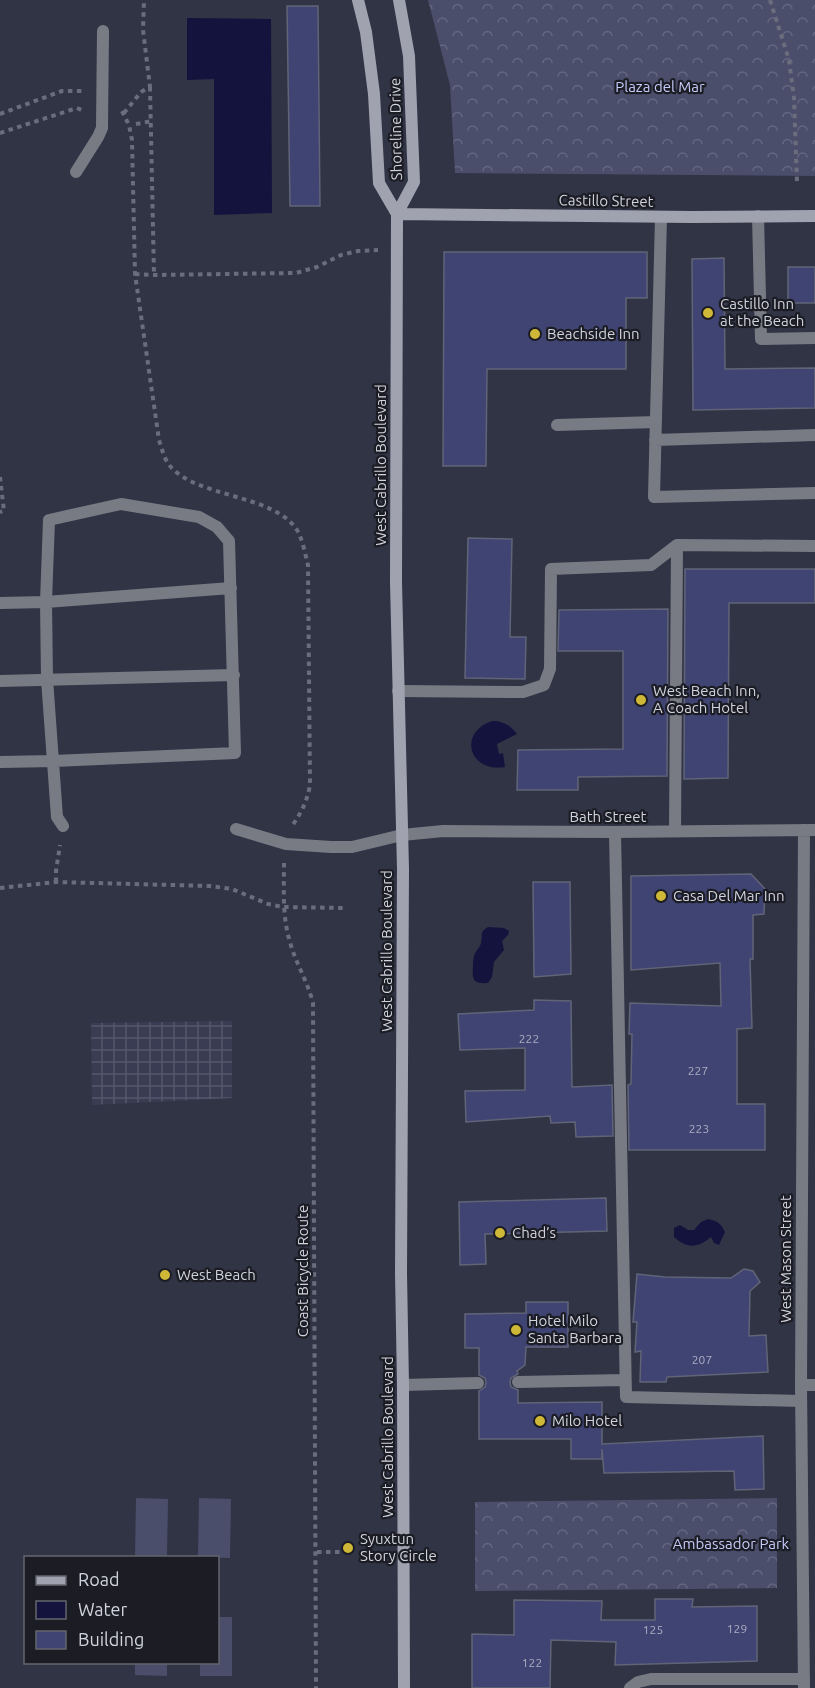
<svg xmlns="http://www.w3.org/2000/svg" width="815" height="1688" font-family="Ubuntu,sans-serif">
  <defs>
    <pattern id="industrial-grid" width="8" height="8" patternUnits="userSpaceOnUse" patternTransform="scale(1.5)"><rect width="8" height="8" fill="#393c53"/><path d="M0 4h8M4 0v8" fill="none" stroke="#55576b"/></pattern>
    <pattern id="forest-crowns" width="20" height="18" patternUnits="userSpaceOnUse" patternTransform="scale(1.5)"><rect width="20" height="18" fill="#4a4e6b"/><path d="M2 6a3 3 0 1 1 6 0M12 15a3 3 0 1 1 6 0" fill="none" stroke="#636780"/></pattern>
  </defs>
  <rect width="100%" height="100%" fill="#313445"/>
  <path fill="url(#industrial-grid)" d="M232 1021V1098L92 1105 91 1023Z"/>
  <path fill="#4a4e6b" d="M136 1498 168 1499 167 1557H135Z
    M199 1498 231 1499 230 1558 198 1557Z
    M218 1617H232V1676H200V1663L218 1662Z
    M135 1663H167V1676L135 1675Z"/>
  <path fill="url(#forest-crowns)" d="M428 0H815V176L455 173 450 85Z
    M777 1498V1588L475 1591V1502Z"/>
  <path fill="#14133d" d="M187 18 271 19 272 213 214 215V79L187 80Z
    M492 721C503 721 510 725 517 734L497 744 499 754 503 753 505 767C468 773 458 732 492 721Z
    M488 927 504 928 509 931 508 935 502 941 504 950 494 962 492 977 488 983C473 984 472 980 473 966 473 963 473 959 474 956 475 951 480 948 481 943 483 935 479 932 488 927Z
    M708 1219C717 1221 721 1223 725 1232L719 1245 714 1243 711 1237C698 1248 687 1249 674 1237V1228L680 1225 688 1230H694L701 1222Z"/>
  <path fill="#404473" stroke="#616477" stroke-width="1.5" d="M287 6H318L320 206H290Z
    M444 252H647V298H626V369H487L486 466H443Z
    M724 258 725 369 815 368V408L693 410 692 259Z
    M788 267H815V303H788Z
    M468 538 512 539 510 637H526L525 679 465 678Z
    M685 569H815V603H729L728 778 684 779Z
    M668 609 667 776 578 777V790H517L518 750 623 749V651H558L559 610Z
    M751 874 765 889 764 914 753 915V959H750L752 1028 737 1029V1104H765V1150H629L628 1085 631 1084 632 1034H629L630 1003 721 1006 720 963 631 970V876Z
    M533 882H570L571 974 534 977Z
    M534 1000 571 1001 572 1087 612 1085 613 1136 576 1137 575 1122 551 1123 550 1116 466 1122 465 1091 525 1090V1048L460 1050 458 1014 534 1010Z
    M606 1198 607 1231 485 1234 486 1264 460 1265 459 1202Z
    M744 1269 753 1271 760 1282 750 1291 749 1336 766 1335 768 1372 667 1377 666 1382H640L641 1351 635 1352 637 1322H633L637 1274 665 1277 731 1278Z
    M526 1302H568V1347H526L525 1365 517 1371 518 1374 511 1378 510 1382 511 1387 518 1390V1403L602 1402V1444L763 1436 764 1489 735 1490 734 1471 604 1473 602 1449V1459H571V1439H479V1391L485 1387 486 1382 485 1378 479 1375V1348H465V1314L526 1313Z
    M655 1599H693L692 1607 757 1606V1661L615 1665 616 1642 551 1640 550 1688H472V1634L514 1635V1600L602 1601 601 1620H655Z"/>
  <g fill="none" stroke-linecap="round" stroke-linejoin="round">
    <path stroke="#6b6d7c" stroke-width="4" stroke-dasharray="4.5 4.5" stroke-linecap="butt" d="M770 0 789 60 794 98 797 183
      M150 87 154 275
      M122 111 129 125 132 140 135 274 159 440C162 449 164 459 170 466 197 498 274 494 297 530 303 540 305 554 308 565L310 785C307 802 301 813 292 826
      M124 113 141 92 150 87 143 30 144 0
      M0 114 62 91H85
      M136 124 152 121
      M0 133 77 108 84 111
      M135 274 154 275 296 273 317 267 341 255 358 251 378 250
      M0 477 4 511 0 512
      M284 863C284 890 282 916 290 942 296 964 307 980 313 1003L316 1688
      M56 882V871L60 845
      M0 888 56 882 210 886 232 889 268 904 283 907 345 908
      M317 1552H350"/>
    <path stroke="#797b84" stroke-width="12" d="M76 172 98 137 102 128 103 31
      M758 216 761 339 815 338
      M661 217 654 497 815 493
      M557 425 656 422
      M655 440 815 435
      M0 603 46 602 231 588
      M0 681 234 675
      M398 691 523 692 544 685 550 669 551 569 651 565 677 545 815 546
      M0 762 54 761 235 753 229 541 217 527 199 517 121 504 49 520 46 602 47 679 57 817 63 826
      M236 829 286 844 331 847H352L402 835
      M675 831 677 545
      M615 832 626 1397 801 1401
      M518 1382 625 1380
      M403 1385 478 1383
      M630 1688 638 1682 651 1679H804"/>
    <path stroke="#797b84" stroke-width="12" d="M402 835 443 831 615 832 815 830
      M801 1385H815
      M804 1688 801 1385 804 830"/>
    <path stroke="#a0a2b0" stroke-width="12" d="M358 0 366 32 374 94 379 183 397 214
      M399 0 409 56 414 182 397 214 396 582 403 869 401 1273 403 1385 404 1688
      M397 214 693 217 815 216"/>
  </g>
  <g fill="#cfb837" stroke="#1b1c24" stroke-width="2">
    <circle cx="708" cy="313" r="6"/>
    <circle cx="535" cy="334" r="6"/>
    <circle cx="641" cy="700" r="6"/>
    <circle cx="661" cy="896" r="6"/>
    <circle cx="500" cy="1233" r="6"/>
    <circle cx="165" cy="1275" r="6"/>
    <circle cx="516" cy="1330" r="6"/>
    <circle cx="540" cy="1421" r="6"/>
    <circle cx="348" cy="1548" r="6"/>
  </g>
  <g text-anchor="middle" stroke-width="4.5" stroke-linejoin="round" paint-order="stroke">
    <g font-size="12" fill="#adafc3">
      <text x="529" y="1043">222</text>
      <text x="698" y="1075">227</text>
      <text x="699" y="1133">223</text>
      <text x="702" y="1364">207</text>
      <text x="737" y="1633">129</text>
      <text x="653" y="1634">125</text>
      <text x="532" y="1667">122</text>
    </g>
    <g font-size="15" fill="#c5cbfa" stroke="#1b1c24">
      <text x="660" y="92">Plaza del Mar</text>
      <text x="731" y="1549">Ambassador Park</text>
    </g>
    <g font-size="15" fill="#d1d3de" stroke="#1b1c24">
      <text transform="translate(396 129) rotate(-91)" y="5">Shoreline Drive</text>
      <text transform="translate(606 201) rotate(1)" y="5">Castillo Street</text>
      <text transform="translate(381 465) rotate(-90)" y="5">West Cabrillo Boulevard</text>
      <text x="608" y="822">Bath Street</text>
      <text transform="translate(387 951) rotate(-90)" y="5">West Cabrillo Boulevard</text>
      <text transform="translate(786 1259) rotate(-90)" y="5">West Mason Street</text>
      <text transform="translate(303 1271) rotate(-90)" y="5">Coast Bicycle Route</text>
      <text transform="translate(388 1437) rotate(-90)" y="5">West Cabrillo Boulevard</text>
    </g>
    <g font-size="15" fill="#d1d3de" stroke="#1b1c24" text-anchor="start">
      <text x="720" y="309">Castillo Inn<tspan x="720" dy="17">at the Beach</tspan></text>
      <text x="547" y="339">Beachside Inn</text>
      <text x="653" y="696">West Beach Inn,<tspan x="653" dy="17">A Coach Hotel</tspan></text>
      <text x="673" y="901">Casa Del Mar Inn</text>
      <text x="512" y="1238">Chad’s</text>
      <text x="177" y="1280">West Beach</text>
      <text x="528" y="1326">Hotel Milo<tspan x="528" dy="17">Santa Barbara</tspan></text>
      <text x="552" y="1426">Milo Hotel</text>
      <text x="360" y="1544">Syuxtun<tspan x="360" dy="17">Story Circle</tspan></text>
    </g>
  </g>
  <rect x="24" y="1556" width="195" height="108" fill="#1b1c24" stroke="#64656e" stroke-width="1.5"/>
  <rect x="36" y="1576" width="30" height="9" fill="#a0a2b0" stroke="#64656e" stroke-width="1.5"/>
  <text x="78" y="1586" font-size="18" fill="#d1d3de">Road</text>
  <rect x="36" y="1601" width="30" height="18" fill="#14133d" stroke="#64656e" stroke-width="1.5"/>
  <text x="78" y="1616" font-size="18" fill="#d1d3de">Water</text>
  <rect x="36" y="1631" width="30" height="18" fill="#404473" stroke="#64656e" stroke-width="1.5"/>
  <text x="78" y="1646" font-size="18" fill="#d1d3de">Building</text>
</svg>
